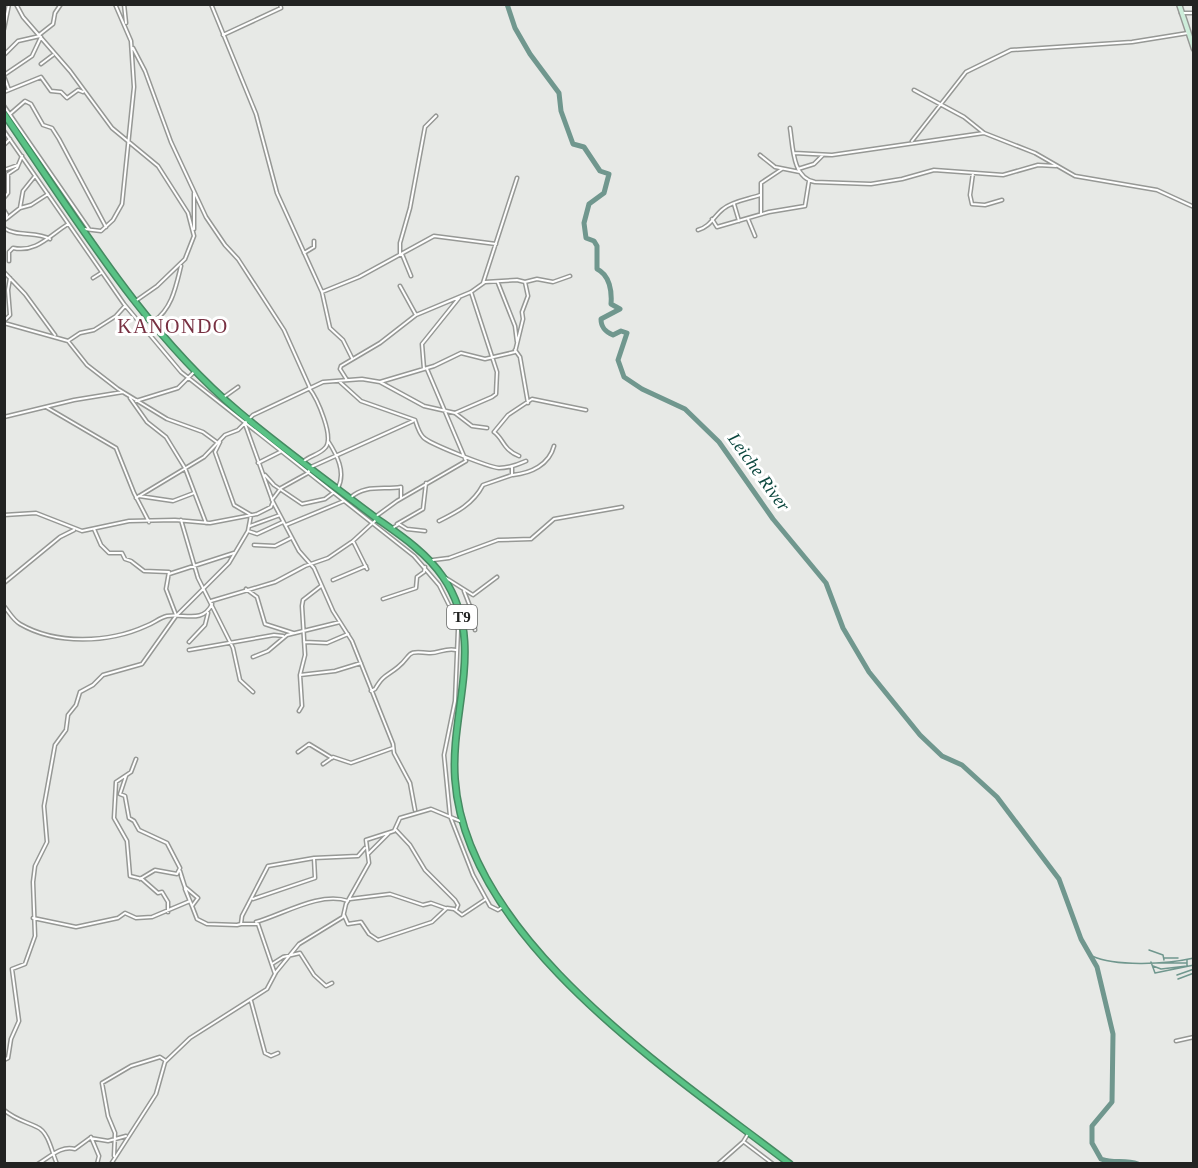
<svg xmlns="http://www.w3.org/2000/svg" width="1198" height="1168" font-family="'Times New Roman',serif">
  <rect width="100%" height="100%" fill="#e7e9e6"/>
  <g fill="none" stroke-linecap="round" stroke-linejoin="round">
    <path stroke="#70978e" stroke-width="1.5" d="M1149 950 1163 955 1164 960
      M1092 956C1116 967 1167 964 1194 958
      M1164 958H1178
      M1151 962 1155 973 1194 965
      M1157 963H1186
      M1153 966 1161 969 1187 966V960
      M1177 975 1194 969
      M1178 979 1194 973"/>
    <path stroke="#70978e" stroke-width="5" d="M507 4 515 28 530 54 559 93 561 111 573 144 584 147 600 171 609 174 604 193 589 204 584 223 586 238 594 241 597 246V269C610 275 612 292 611 304L620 309 601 319C601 328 606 332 613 335L621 331 627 333 618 360 624 377 642 389 685 409 719 442 773 519 826 583 843 628 869 672 920 735 942 756 962 765 997 797 1059 879 1081 939 1097 967 1113 1034 1112 1102 1092 1126V1143L1101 1159C1114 1164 1125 1159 1138 1164"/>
    <g stroke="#969895" stroke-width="5">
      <path id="street" d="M16 4 23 17 70 71 112 128 158 166 188 213 194 236 185 259 157 286 137 300
        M124 4 126 23
        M211 4 256 114 277 193 322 292 330 328 343 340 352 358
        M1181 13H1194
        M4 29 9 4
        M39 35 53 24 55 13 61 4
        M223 35 281 8 280 4
        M133 48 145 71 171 142 206 217 225 245 238 259 284 330 310 388
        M4 55 18 41 40 36
        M41 64 53 55
        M4 75 32 56 41 37
        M4 76 9 90
        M914 90 964 117 984 133 1035 153 1075 176 1157 190 1194 207
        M4 92 41 77 51 91 61 92 67 98 78 90 83 92
        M4 106 89 229
        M10 114 25 101 31 104 43 125 52 128 59 139 106 227
        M790 128C793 146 792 178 815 182L871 184 902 179 934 170 1003 175 1038 165 1056 166
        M4 131 124 304 181 372 414 556 439 585 455 617 458 630 455 701 444 755 450 816 473 875 490 906 498 910 504 906
        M912 141 966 72 1011 50 1132 42 1188 33
        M4 145 10 139
        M794 153 832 155 984 133
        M760 155 775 167 800 172
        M798 169 814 164 823 155
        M4 170 18 165
        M973 173 970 195 972 204 985 205 1002 200
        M194 193V229
        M4 198 8 193V174L17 168 22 156
        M734 204 739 221
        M20 208 23 191 35 176
        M4 210 7 215 4 221
        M761 214V183L782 169
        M6 219 20 208 31 205 48 194
        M712 219 717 227 769 212 805 206 809 181
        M748 219 755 236
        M4 228C16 237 37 231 50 239
        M84 229 101 231 113 220 122 204 134 87 131 41 115 4
        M698 230C710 227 714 216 723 209 732 201 749 199 760 195
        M304 253 314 247V241
        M400 254V243L410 208 425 127 436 116
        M402 254 411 276
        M9 261V252L13 248C36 253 49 236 68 224
        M4 272 25 294 55 335
        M93 278 101 273
        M483 283 517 178
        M498 283 515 326 517 342
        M400 286 416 315
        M322 292 359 277 434 236 496 244
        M4 321 10 315 8 290 10 278
        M154 321C172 309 176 286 181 266
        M4 323 68 341 87 365 118 389 167 419 203 432 218 443
        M68 341 80 333 94 330 116 316 125 306
        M515 350 520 357 528 403
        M424 369 422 344 459 298
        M347 380 340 369 341 366 380 343 416 315 471 292 485 282 517 280 525 282 537 279 553 282 570 276
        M340 382 361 401 415 420C417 426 419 433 423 437 429 444 489 467 499 468 509 468 517 465 526 461
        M380 382 434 366 461 353 485 359 515 352 523 319 522 312 528 296 525 282
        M224 397 238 387
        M130 398 147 422 166 437 185 468
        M136 401 178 388 195 371
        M46 407 116 448 134 493 149 522
        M455 413 472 426 487 428
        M4 417 74 400 123 392
        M245 424 273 502 299 551 314 568 333 611 352 641 393 744 394 753 410 783 415 810
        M328 441C337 455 346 472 338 488
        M519 456C502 449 504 439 494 432L508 415 532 399 586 410
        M304 461C310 456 320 454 325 448 335 438 317 398 309 388
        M258 463 280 452
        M185 468 206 523
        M265 475 274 485 302 504 325 499 333 493
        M513 475C531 473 549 465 554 446
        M139 496 173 501 194 493
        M136 498 204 457 225 435 238 430 253 415 323 382 362 379 380 382 424 406 455 413 492 397 496 394 497 372 471 292
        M350 498C365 484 383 490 401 487V498
        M272 500 281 488 308 473 311 467 413 421
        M4 515 36 513 82 531 129 521 175 520 210 523 257 514 271 507 273 502
        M375 517 397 501 466 461 427 369
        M181 520 198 578 233 648 240 680 253 692
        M439 521C457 512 473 504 483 485L512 475V467
        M397 524 423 509 426 483
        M286 525 344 501
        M250 526 280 515
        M94 529 101 545 109 553H122L125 559 131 561 144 571 169 572 166 589 176 615
        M391 529 399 524 407 529 425 531
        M248 531 257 534 283 522
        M353 541 367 569
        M254 545 275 546 291 538
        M433 560 449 558 498 540 531 539 554 519 622 507
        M169 574 234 553
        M446 578 473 595 497 577
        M333 580 366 566
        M4 583 60 537 74 530
        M246 589 257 597 265 624 293 633
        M464 591 473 614 475 630
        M383 599 416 588 417 577 424 572 425 567
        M211 601 275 582 305 566 328 558 353 541 377 519
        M4 606C9 612 13 620 20 624 56 645 109 643 146 626 154 623 159 618 167 616 183 613 203 624 212 604
        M189 642 205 625 208 613
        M304 642 327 643 348 634
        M189 650 274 635 283 636
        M253 657 268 651 287 635 340 622
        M300 675 335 671 361 663
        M371 691 375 689C384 674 386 677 398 667 413 655 404 650 429 653 438 654 446 647 456 650
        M299 711 302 706 300 675 305 655 302 606 303 600 321 586
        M298 752 309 744 332 758
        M136 759 131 772 116 782 114 818 127 841 130 876 142 879 158 893 162 892 168 902V912
        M323 764 333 757 351 763 393 748
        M126 776 120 794 125 796 129 818 134 821 139 830 167 843 180 868 177 874 155 870 140 879
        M395 829 410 845 425 870 455 900 458 905 456 910
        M368 854 389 833
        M180 871 185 887 198 898 192 906 197 919 207 924 237 925 241 924 242 916 268 866 314 858
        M181 876 188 896
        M185 889 192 906
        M253 899 315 878 314 858 358 856 365 848
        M350 899 390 894 423 905 431 903 445 908
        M344 915 348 924 361 922 369 934 378 940 432 922 447 908 454 909 462 915 486 899
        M33 918 76 927 118 918 125 913 136 918 152 917 190 901
        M256 922C282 915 320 891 348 901
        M241 924H258L275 974
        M272 964 283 957 300 953 314 975 326 986 332 983
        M251 1001 265 1053 271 1056 278 1053
        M1176 1041 1194 1037
        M4 1060 8 1058 11 1039 19 1021 12 969 25 964 35 936 33 882 35 866 47 842 44 806 55 745 66 730 68 715 76 705 80 692 93 685 103 675 142 664 176 616 229 563 248 531 251 515 234 505 215 452 220 442
        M4 1110C16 1120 25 1121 37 1127 49 1132 52 1153 57 1164
        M91 1137 99 1156 97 1164
        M744 1142 773 1164
        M114 1156 115 1133 108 1116 102 1083 131 1066 160 1057 166 1061
        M38 1164C50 1157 61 1145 75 1149L90 1138 108 1141 126 1136
        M111 1164 156 1094 165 1062 190 1038 267 989 276 972 299 944 343 917 346 904 369 863 366 840 394 831 400 818 431 809 460 821
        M718 1164 743 1142 748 1134"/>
    </g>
    <g stroke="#969895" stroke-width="7">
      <path id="secondary" d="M1179 4 1194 49"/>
    </g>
    <g stroke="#468a62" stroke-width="8">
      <path id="highway" d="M4 114C76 218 142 330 239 412 283 449 330 483 376 518 400 535 426 552 443 577 487 641 450 709 455 779 466 940 672 1073 790 1164"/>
    </g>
    <use href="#street" stroke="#fff" stroke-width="2"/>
    <use href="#secondary" stroke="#cdedda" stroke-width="4"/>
    <use href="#highway" stroke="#59c285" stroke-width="5"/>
  </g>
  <g text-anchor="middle" stroke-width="6" stroke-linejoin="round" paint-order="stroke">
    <rect fill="#fff" stroke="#646564" stroke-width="1.5" x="447" y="605" width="30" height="24" rx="4.5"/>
    <g font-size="15" font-weight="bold" fill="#222322">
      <text x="462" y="622">T9</text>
    </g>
    <g font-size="18" font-style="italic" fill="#0b473e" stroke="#fff">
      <text transform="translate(759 472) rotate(54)" y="6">Leiche River</text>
    </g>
    <g font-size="20" letter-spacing="1.5" fill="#783142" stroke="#fff">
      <text x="173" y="333">KANONDO</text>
    </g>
  </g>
  <rect width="1198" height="1168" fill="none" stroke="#222322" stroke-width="12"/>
</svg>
